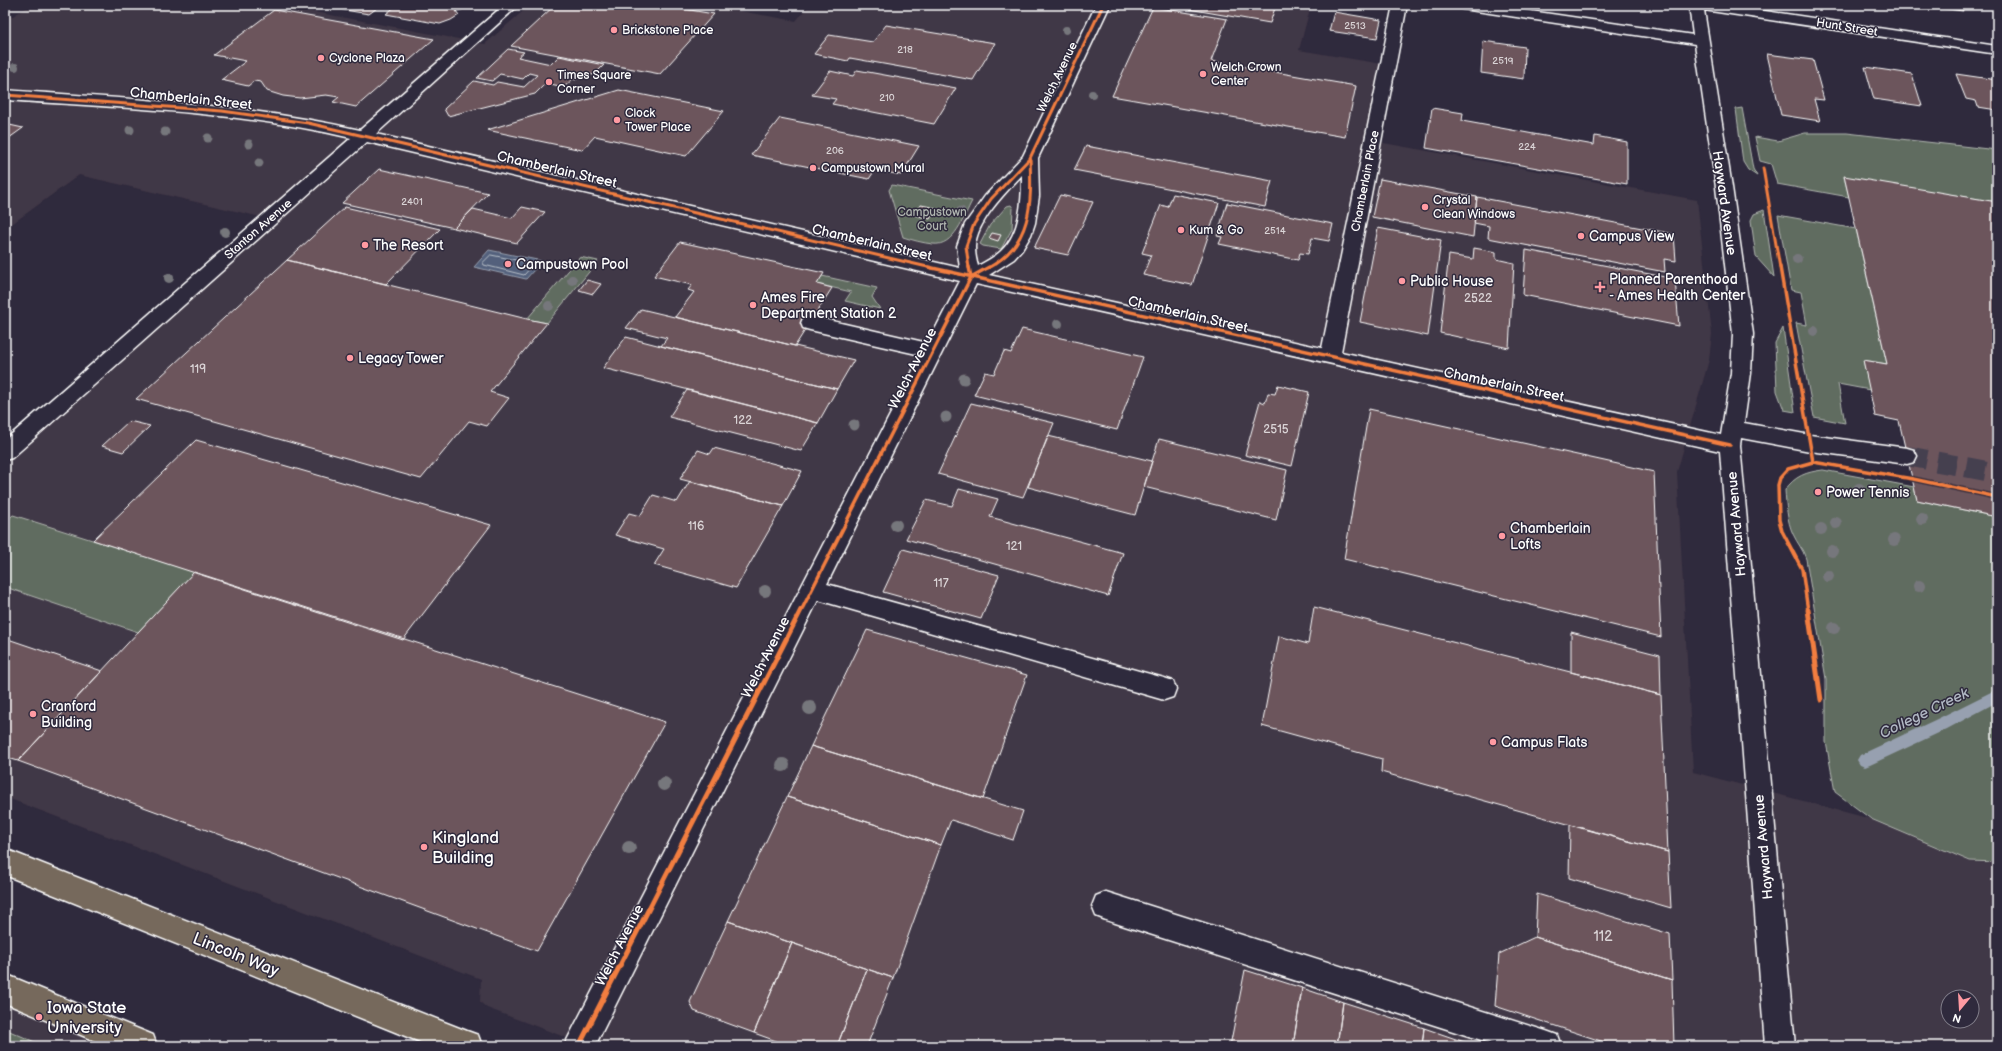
<svg xmlns="http://www.w3.org/2000/svg" width="2002" height="1051" font-family="'Balsamiq Sans',sans-serif">
  <rect width="100%" height="100%" fill="#2f2a3d"/>
  <filter id="ink" filterUnits="userSpaceOnUse"><feTurbulence type="fractalNoise" baseFrequency=".025" numOctaves="2"/><feDisplacementMap in="SourceGraphic" scale="8" xChannelSelector="R" yChannelSelector="G"/><feConvolveMatrix kernelMatrix="1 2 1 2 8 2 1 2 1" color-interpolation-filters="sRGB"/></filter>
  <g filter="url(#ink)">
    <path fill="#413746" fill-rule="evenodd" d="M31 5H277L485 44 530 5H707L796 21 809 5H1311L1299 50 1382 64 1367 140 1697 200 1712 334 1709 360 1677 472 1693 772 1871 819 1970 861 1997 862V1046H589L487 1008 480 1002 481 979 5 797V440L261 217 79 175 5 229V19H8ZM1948 997H1972V1021H1948Z
      M5 988 142 1046H5Z"/>
    <path fill="#616c60" stroke="#b0b6b0" d="M1742 108 1753 169 1757 176 1748 170 1743 162 1736 109Z
      M1805 133H1847L1997 150V202L1844 177 1849 197 1777 184 1771 164 1760 161 1755 137 1778 141Z
      M892 185 972 201C964 216 954 247 933 244 923 243 912 240 903 237L889 190Z
      M1011 205 1013 208 1012 229 1001 249 983 246 980 244 990 225 1007 206Z
      M1764 210 1774 277 1756 257 1751 220 1754 214Z
      M1778 215 1856 229 1887 364 1863 360 1870 390 1838 384 1845 423 1814 417 1796 323 1807 325 1801 292 1791 290Z
      M580 257 598 261 547 323 527 319Z
      M822 276 877 288 872 297 880 309 845 301 851 292 817 284Z
      M1783 328 1795 412 1784 410 1777 391 1775 343Z
      M1823 470 1914 487 1917 500 1997 517V862L1970 861 1871 819 1835 792 1826 742V679L1806 559C1803 549 1797 543 1793 534 1787 521 1786 504 1785 490 1795 476 1806 472 1823 470Z
      M13 515 194 572 138 632 5 587V522Z
      M5 1029 44 1046H6Z"/>
    <path fill="#52617b" stroke="#97a0b0" d="M489 250 542 261 526 279 474 267Z"/>
    <g fill="none" stroke-linecap="round" stroke-linejoin="round">
      <path stroke="#bac0ca" stroke-width="1" d="M491 255 531 263 532 266 524 275 484 265 483 263Z"/>
      <path fill="#97a0b0" fill-rule="evenodd" d="M1997 689V702L1947 729 1870 765 1865 767 1860 765 1857 760 1860 755 1937 719Z"/>
    </g>
    <path fill="#6c555c" stroke="#fff" d="M335 5H381L369 14 332 8Z
      M397 5H470L465 9 456 11 459 15 451 20 440 24 386 14Z
      M555 5H660L714 14 660 74 511 46Z
      M1165 5H1276L1270 23Z
      M1918 5H1961L1963 11Z
      M1153 7 1227 19 1211 61 1356 86 1345 137 1112 96Z
      M274 10 434 39 356 107 333 102 339 97 326 95 300 98 283 96 267 91 261 82 254 81 248 86 221 80 246 61 214 55Z
      M1334 12 1381 20 1377 38 1329 31Z
      M886 25 995 43 973 80 850 58 848 61 814 54 829 35 873 42Z
      M1483 41 1525 47 1524 79 1481 73Z
      M508 49 524 52 518 57 551 64 559 56 604 65 594 75 583 73 576 80 573 79 564 87 546 83 535 94 448 116 444 109 474 81 493 85 497 82 524 87 537 75 529 73 523 79 500 74 492 81 477 78Z
      M1767 54 1813 60 1824 100 1814 99 1820 121 1781 115Z
      M1865 67 1912 74 1922 106 1874 99Z
      M857 70 956 88 934 124 832 104 836 99 812 95 830 71 853 76Z
      M1956 74 1997 80V110L1978 107 1976 101 1966 99Z
      M619 90 724 111 686 156 595 136 582 150 487 130Z
      M1432 108 1463 113 1462 121 1594 145 1595 136 1627 142V184L1426 148Z
      M780 118 919 146 901 175 875 170 869 179 751 155Z
      M5 124 23 128 5 141Z
      M1086 146 1272 181 1265 207 1074 170Z
      M379 169 488 193 454 228 342 203Z
      M1844 176 1997 202V517L1917 500 1899 421 1875 416 1863 360 1887 364Z
      M1380 179 1477 197 1473 237 1372 217Z
      M1173 194 1219 203 1192 285 1143 275 1151 255 1142 253 1161 205 1168 207Z
      M1060 195 1093 202 1068 255 1034 248Z
      M1477 197 1674 234 1676 261 1664 259 1665 272 1488 238 1489 226 1474 223Z
      M1227 203 1333 224 1329 241 1312 238 1308 254 1300 253 1298 260 1219 244 1222 237 1217 236Z
      M921 205 936 208 930 219 915 215Z
      M345 207 440 229 386 284 287 260Z
      M522 207 545 212 517 243 454 228 473 209 512 218Z
      M1378 228 1441 240 1428 336 1360 322Z
      M992 233 1001 235 998 241 989 238Z
      M680 242 824 273 817 284 832 288 795 346 675 317 694 292 688 290 692 285 654 276Z
      M1474 248 1496 252V259L1514 263 1509 348 1440 333 1449 255 1473 259Z
      M1526 250 1675 279 1679 326 1523 295Z
      M287 260 527 319 547 323 490 392 509 398 487 426 469 421 421 479 136 399Z
      M587 280 601 284 593 294 579 290Z
      M641 309 795 346 854 360 837 389 661 346 667 338 626 328Z
      M1022 329 1143 357 1117 430 974 395 985 372 994 374 1004 351 1011 353Z
      M626 337 661 346 837 389 818 423 603 368Z
      M1278 385 1309 392 1292 466 1245 455 1260 401 1265 403 1268 393 1275 394Z
      M687 390 818 423 801 451 669 417Z
      M971 403 1054 423 1023 497 938 474Z
      M1369 409 1654 472 1661 637 1344 559Z
      M129 421 150 426 123 452 102 446Z
      M1048 436 1152 461 1135 515 1028 487Z
      M1159 439 1287 470 1276 520 1144 487Z
      M196 440 491 525 403 640 93 540Z
      M714 448 802 471 783 506 680 479 698 450 710 454Z
      M690 481 783 506 736 588 654 565 664 549 615 535 629 513 640 516 653 495 677 502Z
      M959 489 998 499 990 517 1123 553 1108 596 906 539 926 500 952 506Z
      M903 549 999 575 981 619 883 592Z
      M194 572 665 722 537 951 18 761Z
      M1314 607 1661 695 1668 852 1381 772 1382 759 1262 726 1279 636 1308 644Z
      M867 630 1027 675 983 799 811 746Z
      M1571 632 1660 655 1661 695 1571 672Z
      M5 638 102 671 18 761 5 757Z
      M811 746 1023 811 1013 840 951 820 941 845 787 797Z
      M787 797 941 845 893 978 728 921Z
      M1570 825 1668 852 1671 908 1569 878Z
      M1537 894 1670 934 1672 980 1535 937Z
      M728 921 792 943 754 1033 694 1011 690 1002Z
      M1535 937 1672 980 1674 1046H1616L1495 1006 1499 954Z
      M792 943 867 969 837 1046H790L754 1033Z
      M867 969 893 978 867 1046H837Z
      M1245 970 1302 988 1293 1046H1230Z
      M1302 988 1343 1002 1337 1046H1293Z
      M1343 1002 1424 1028 1422 1046H1337Z
      M1424 1028 1476 1046H1422Z"/>
    <g fill="none" stroke-linecap="round" stroke-linejoin="round">
      <path stroke="#443f50" stroke-width="20" stroke-dasharray="20 10" stroke-linecap="butt" d="M1907 456 1997 473"/>
      <g stroke="#fff" stroke-width="3">
        <path id="minor" d="M504 5H519L376 134 960 268 957 246 965 224 985 196 1023 156 1096 5H1110L1038 158 1039 196 1035 223 1031 235 1022 250 1014 259 989 275 1322 348 1393 5H1407L1341 352 1721 435 1731 373 1733 334 1716 187 1695 44 1463 9 1458 8 1456 5H1491L1693 35 1689 5H1726L1997 46V54L1704 10 1732 187 1753 334 1751 373 1744 423 1810 435 1907 448 1914 450 1917 456 1914 462 1907 464 1810 451 1741 438 1740 445 1795 1046H1765L1720 451 976 284 827 584 1164 678 1173 681 1176 689 1173 697 1164 700 818 600 595 1046H564L921 355 810 330 803 328 801 323 803 318 810 316 928 343 960 281 367 142 12 458 5 460V440L351 138C238 111 121 108 5 100V90C124 99 243 103 360 130ZM1022 175C1022 200 1021 233 1001 251 995 257 986 261 978 266 976 260 975 253 975 247 976 222 1006 192 1022 175Z
          M1106 892 1546 1031 1557 1035 1561 1046H1500L1106 920 1096 916 1092 906 1096 896Z"/>
      </g>
      <g stroke="#fff" stroke-width="3">
        <path id="major" d="M5 849 467 1031 478 1035 482 1046H430L5 875Z
          M5 974 153 1035 157 1046H107L5 1003Z"/>
      </g>
      <use href="#minor" fill="#2f2a3d" fill-rule="evenodd"/>
      <use href="#major" fill="#76695c" fill-rule="evenodd"/>
      <g stroke="#2f2a3d" stroke-width="5">
        <path id="cycleway-far2" d="M5 95 222 111 308 123 932 268
          M1763 168 1780 268
          M969 268 966 246 974 224 991 199 1030 158 1103 5
          M988 268C1032 244 1032 204 1030 158"/>
      </g>
      <g stroke="#2f2a3d" stroke-width="6">
        <path id="cycleway-far1" d="M928 267 1730 445
          M969 267 971 277
          M1780 267 1813 462
          M801 611 971 277 989 267
          M1808 611 1802 569 1782 531 1779 520 1778 485 1780 478 1788 469 1813 462 1913 479 1997 497"/>
      </g>
      <g stroke="#2f2a3d" stroke-width="8">
        <path id="cycleway" d="M1808 610 1821 700
          M579 1046 801 610"/>
      </g>
      <use href="#cycleway-far2" stroke="#f27e40" stroke-width="3"/>
      <use href="#cycleway-far1" stroke="#f27e40" stroke-width="3.5"/>
      <use href="#cycleway" stroke="#f27e40" stroke-width="5"/>
    </g>
    <g fill="#76777c">
      <circle cx="1066" cy="30" r="4"/>
      <circle cx="15" cy="67" r="4"/>
      <circle cx="1092" cy="94" r="4"/>
      <circle cx="130" cy="130" r="4.5"/>
      <circle cx="165" cy="132" r="4.5"/>
      <circle cx="208" cy="138" r="4.5"/>
      <circle cx="249" cy="144" r="4.5"/>
      <circle cx="259" cy="163" r="4.5"/>
      <circle cx="961" cy="211" r="4.5"/>
      <circle cx="225" cy="232" r="5"/>
      <circle cx="1797" cy="259" r="5"/>
      <circle cx="169" cy="278" r="5"/>
      <circle cx="572" cy="280" r="5"/>
      <circle cx="549" cy="306" r="5"/>
      <circle cx="1058" cy="324" r="5"/>
      <circle cx="1814" cy="331" r="5"/>
      <circle cx="964" cy="379" r="5.5"/>
      <circle cx="946" cy="417" r="5.5"/>
      <circle cx="854" cy="425" r="5.5"/>
      <circle cx="1859" cy="489" r="6"/>
      <circle cx="1922" cy="519" r="6"/>
      <circle cx="1836" cy="523" r="6"/>
      <circle cx="896" cy="525" r="6"/>
      <circle cx="1821" cy="529" r="6"/>
      <circle cx="1894" cy="540" r="6"/>
      <circle cx="1832" cy="551" r="6"/>
      <circle cx="1828" cy="576" r="6"/>
      <circle cx="1919" cy="586" r="6"/>
      <circle cx="765" cy="591" r="6"/>
      <circle cx="1834" cy="628" r="6"/>
      <circle cx="810" cy="708" r="7"/>
      <circle cx="783" cy="765" r="7"/>
      <circle cx="664" cy="784" r="7"/>
      <circle cx="629" cy="848" r="7"/>
    </g>
  </g>
  <g fill="#ff9aa2" stroke="#2f2a3d" stroke-width="1.5">
    <circle cx="614" cy="30" r="4"/>
    <circle cx="321" cy="58" r="4"/>
    <circle cx="1203" cy="74" r="4"/>
    <circle cx="549" cy="82" r="4"/>
    <circle cx="617" cy="120" r="4"/>
    <circle cx="813" cy="168" r="4"/>
    <circle cx="1425" cy="207" r="4"/>
    <circle cx="1181" cy="230" r="4"/>
    <circle cx="1581" cy="236" r="4"/>
    <circle cx="365" cy="245" r="4"/>
    <circle cx="508" cy="264" r="4"/>
    <circle cx="1402" cy="281" r="4"/>
    <path d="M1598 281h4v4h4v4h-4v4h-4v-4h-4v-4h4z"/>
    <circle cx="753" cy="305" r="4"/>
    <circle cx="350" cy="358" r="4"/>
    <circle cx="1818" cy="492" r="4"/>
    <circle cx="1502" cy="536" r="4"/>
    <circle cx="33" cy="714" r="4"/>
    <circle cx="1493" cy="742" r="4"/>
    <circle cx="424" cy="847" r="4"/>
    <circle cx="39" cy="1017" r="4"/>
  </g>
  <g text-anchor="middle" stroke-width="3" stroke-linejoin="round" paint-order="stroke">
    <g font-size="10" fill="#dad4d6">
      <text x="1355" y="29">2513</text>
      <text x="905" y="53">218</text>
      <text x="1503" y="64">2519</text>
      <text x="887" y="101">210</text>
      <text x="1527" y="150">224</text>
      <text x="835" y="154">206</text>
      <text x="412" y="205">2401</text>
      <text x="1275" y="234">2514</text>
    </g>
    <g font-size="12" fill="#fff" stroke="#2f2a3d">
      <text transform="translate(1847 27) rotate(9)" y="4">Hunt Street</text>
      <text transform="translate(1057 77) rotate(-64)" y="4">Welch Avenue</text>
      <text transform="translate(1365 181) rotate(-79)" y="4">Chamberlain Place</text>
      <text transform="translate(258 229) rotate(-41)" y="4">Stanton Avenue</text>
    </g>
    <g font-size="12" fill="#fff" stroke="#2f2a3d" text-anchor="start">
      <text x="622" y="34">Brickstone Place</text>
      <text x="329" y="62">Cyclone Plaza</text>
      <text x="1211" y="71">Welch Crown<tspan x="1211" dy="14">Center</tspan></text>
      <text x="557" y="79">Times Square<tspan x="557" dy="14">Corner</tspan></text>
      <text x="625" y="117">Clock<tspan x="625" dy="14">Tower Place</tspan></text>
      <text x="821" y="172">Campustown Mural</text>
      <text x="1433" y="204">Crystal<tspan x="1433" dy="14">Clean Windows</tspan></text>
      <text x="1189" y="234">Kum &amp; Go</text>
    </g>
    <g font-size="12" fill="#b0b6b0" stroke="#2f2a3d">
      <text x="932" y="216">Campustown<tspan x="932" dy="14">Court</tspan></text>
    </g>
    <g font-size="12" fill="#dad4d6">
      <text x="1478" y="302">2522</text>
      <text x="198" y="373">119</text>
      <text x="743" y="424">122</text>
      <text x="1276" y="433">2515</text>
      <text x="696" y="530">116</text>
      <text x="1014" y="550">121</text>
      <text x="941" y="587">117</text>
    </g>
    <g font-size="14" fill="#fff" stroke="#2f2a3d">
      <text transform="translate(191 98) rotate(6)" y="5">Chamberlain Street</text>
      <text transform="translate(557 169) rotate(13)" y="5">Chamberlain Street</text>
      <text transform="translate(1725 203) rotate(82)" y="5">Hayward Avenue</text>
      <text transform="translate(872 242) rotate(13)" y="5">Chamberlain Street</text>
      <text transform="translate(1188 314) rotate(13)" y="5">Chamberlain Street</text>
      <text transform="translate(912 368) rotate(-63)" y="5">Welch Avenue</text>
      <text transform="translate(1504 384) rotate(12)" y="5">Chamberlain Street</text>
      <text transform="translate(1736 524) rotate(-95)" y="5">Hayward Avenue</text>
      <text transform="translate(765 657) rotate(-63)" y="5">Welch Avenue</text>
      <text transform="translate(1763 847) rotate(-95)" y="5">Hayward Avenue</text>
      <text transform="translate(619 945) rotate(-63)" y="5">Welch Avenue</text>
    </g>
    <g font-size="14" fill="#fff" stroke="#2f2a3d" text-anchor="start">
      <text x="1589" y="241">Campus View</text>
      <text x="373" y="250">The Resort</text>
      <text x="516" y="269">Campustown Pool</text>
      <text x="1609" y="284">Planned Parenthood<tspan x="1609" dy="16">- Ames Health Center</tspan></text>
      <text x="1410" y="286">Public House</text>
      <text x="761" y="302">Ames Fire<tspan x="761" dy="16">Department Station 2</tspan></text>
      <text x="358" y="363">Legacy Tower</text>
      <text x="1826" y="497">Power Tennis</text>
      <text x="1510" y="533">Chamberlain<tspan x="1510" dy="16">Lofts</tspan></text>
      <text x="41" y="711">Cranford<tspan x="41" dy="16">Building</tspan></text>
      <text x="1501" y="747">Campus Flats</text>
    </g>
    <g font-size="14" fill="#dad4d6">
      <text x="1603" y="941">112</text>
    </g>
    <g font-size="15" font-style="italic" fill="#b1b8c4" stroke="#2f2a3d">
      <text transform="translate(1924 713) rotate(-26)" y="5">College Creek</text>
    </g>
    <g font-size="17" fill="#fff" stroke="#2f2a3d" text-anchor="start">
      <text x="432" y="843">Kingland<tspan x="432" dy="20">Building</tspan></text>
      <text x="47" y="1013">Iowa State<tspan x="47" dy="20">University</tspan></text>
    </g>
    <g font-size="17" fill="#fff" stroke="#2f2a3d">
      <text transform="translate(236 954) rotate(22)" y="6">Lincoln Way</text>
    </g>
  </g>
  <rect width="2002" height="1051" fill="none" stroke="#2f2a3d" stroke-width="20"/>
  <rect x="10" y="10" width="1982" height="1031" fill="none" stroke="#fff" stroke-width="1.5" filter="url(#ink)"/>
  <g transform="translate(1960 1009) rotate(198)"><circle r="19" fill="#2f2a3d" stroke="#827f8b"/>
  <path d="M0-3L7 15L0 10L-7 15Z" fill="#ff9aa2"/>
  <text y="-6" font-size="11" font-weight="bold" text-anchor="middle" fill="#ffffff">N</text>
  </g>
</svg>
